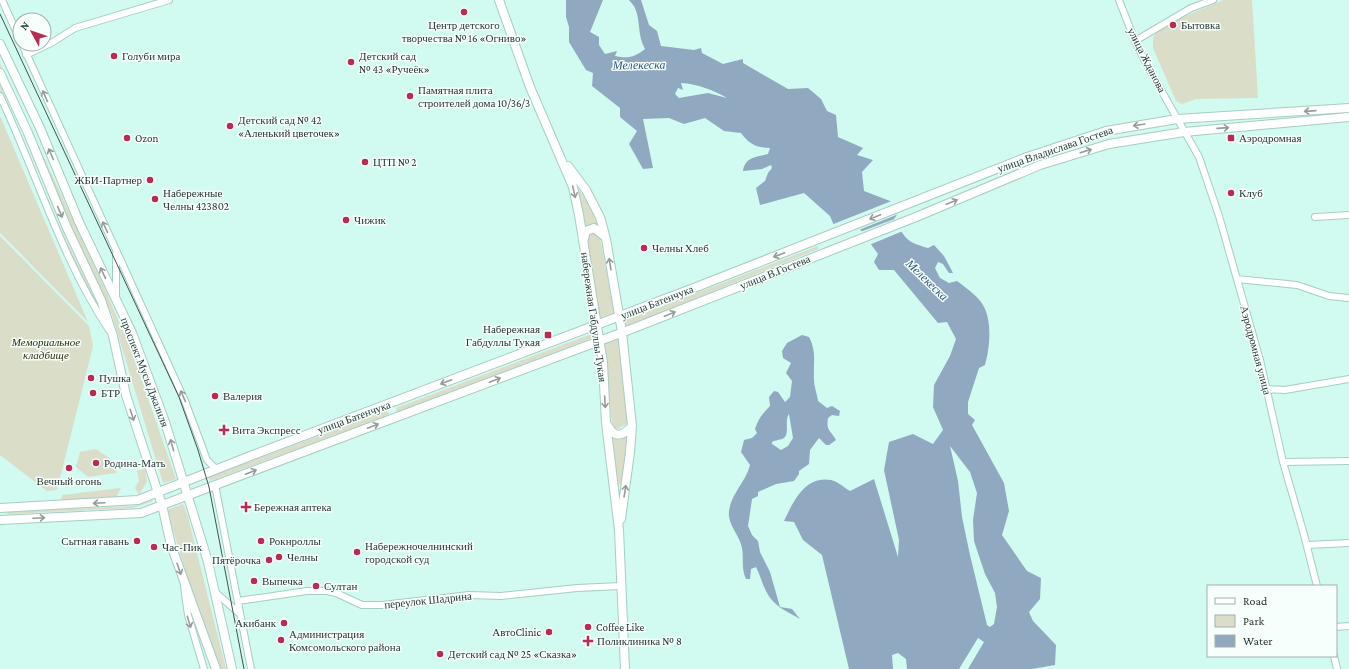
<svg xmlns="http://www.w3.org/2000/svg" width="1349" height="669" font-family="'Crimson Pro',serif">
  <rect width="100%" height="100%" fill="#d1faf1"/>
  <path fill="#daddc7" d="M1223 0H1252L1258 98 1196 99 1182 104 1176 101 1153 48V37L1162 26Z
    M0 63 105 289 131 350 176 479 163 483 112 315 0 69Z
    M0 85 58 223 95 299 91 296 57 224 0 91Z
    M0 116 88 322 0 233Z
    M575 184 589 205 599 227 597 226 584 229 582 209Z
    M590 234H595L600 238 615 316 600 321 587 240Z
    M0 236 89 326 93 346 57 490 47 491 0 455Z
    M818 246V249L625 327 624 321Z
    M594 333 595 337 397 413 396 408Z
    M618 338 628 423 618 429 614 428 612 423 604 344Z
    M386 411 389 413 388 416 210 481 208 477Z
    M628 436 621 484 617 485 613 438 620 440Z
    M96 449 118 464 116 473 88 477 76 467 80 452Z
    M145 468 147 482 139 494 135 488 139 481 137 471Z
    M121 488 115 500 61 503 62 495Z
    M152 500 153 501 133 508 7 514 8 512 133 506Z
    M183 504 188 517 226 669H221L188 580 167 510Z"/>
  <path fill="#90a8c0" fill-rule="evenodd" d="M566 0H603L590 32 599 37V45L605 54 617 51 615 56C628 59 635 57 645 49 637 35 641 22 635 8 634 5 631 3 629 0H641L649 25 657 31 661 46 694 50 701 48 702 53 723 64 743 59V63L788 89 808 88 821 99 827 111 836 115 838 137 863 148 857 155 873 160 862 172 864 191 903 206 894 219C906 239 906 242 928 248L934 245 944 256 953 273H949L943 264 938 262 935 268 940 278 949 283 957 281C965 287 975 294 981 302 993 318 990 347 985 365L979 368 968 402V414L975 420 972 425 1004 483 1009 511 1002 535 1027 571 1041 578 1040 599 1029 612 1033 621 1056 645 1055 665 1032 669H968L984 642 978 638 959 669H907L906 659 898 653 892 655 893 669H849L822 555 803 540 794 522 784 521C793 502 805 475 831 480 837 481 845 488 850 491L874 479 898 557 899 540 884 470 889 442 913 434 933 444 943 430 933 407 934 385 950 356 956 339 947 322 938 323 894 270H879L874 262 878 254 857 225 838 235 830 216 804 193 760 205 756 188 765 181 768 173 772 168 771 165 762 169 743 171C745 157 756 157 768 154L770 148C757 148 749 144 741 133L724 131 705 118 684 124 669 118 643 119 653 168 643 169 629 144 637 131 620 117V108L592 86 593 73 586 70 569 42V27L566 17ZM681 83C698 84 713 90 727 98L708 93 679 98 675 94 678 88 683 90ZM950 446 970 472 977 493 973 520 974 541 985 574 995 593 997 607 994 624 990 627 987 625 970 555 962 517 958 481Z
    M802 335 809 337C817 352 813 363 814 379 814 387 817 393 818 401L827 408 832 406 840 411 839 416 832 415 828 418C826 431 830 429 836 440L829 445H826L819 438 810 450 809 464 799 471V474L794 481 776 484 758 492V496L752 499 748 526 752 535 758 541 760 552 770 572 780 607 792 609 800 619C786 611 773 606 766 591 762 583 760 575 756 567L751 569 750 579H746C741 568 744 559 742 548 740 537 731 528 729 517 727 497 746 483 750 465L741 452 744 440 752 438 757 433 755 429C758 419 763 413 770 406L769 397 774 391 778 392 785 402 790 397 792 381 786 373 791 363 783 358 782 351 787 343ZM789 414 793 438 788 446 781 450 772 444V442C775 440 781 440 784 438 790 433 784 420 789 414Z"/>
  <path fill="#d1faf1" d="M894 200 904 204 905 207 901 213 859 230 856 227 838 237 836 236 831 225Z
    M897 218 896 219 903 231 869 245 860 232Z"/>
  <g fill="none" stroke-linecap="round" stroke-linejoin="round">
    <g stroke="#a6cdc4" stroke-width="8">
      <path id="minor" d="M2 0 20 40
        M1119 0 1135 41 1148 67 1199 157 1219 216 1260 360 1283 462 1303 531 1317 586
        M1135 41 1191 8 1213 0
        M22 44 185 401 207 460 216 469
        M26 55 53 42 75 28 169 0
        M0 96C37 174 61 258 109 330
        M1315 217 1349 215
        M116 254V299
        M1237 279 1297 285 1329 296 1349 298
        M1266 389 1285 390 1349 379
        M1283 462 1349 461
        M215 485 251 669
        M1307 545 1349 543
        M184 587 188 615 204 669
        M215 592 240 614
        M238 601 307 591H327L336 593 362 605H382L469 595 501 596 577 588 621 586
        M1336 627 1349 626
        M1334 656 1337 669"/>
    </g>
    <g stroke="#a6cdc4" stroke-width="10">
      <path id="major" d="M499 0 530 87 573 187 579 215 603 363 606 423 619 530 625 669
        M0 44 40 128 79 222 132 333 165 422 208 562 232 669
        M0 73 28 133 67 228 101 300 113 336 126 395 162 505 171 545 216 669
        M568 166 586 190 600 217 606 239 622 332 632 426 630 452 621 519
        M584 239 586 231 594 228 604 236
        M608 426C615 439 623 436 632 426
        M0 508 138 500 253 455 699 286 1027 157 1106 131 1177 119 1349 108
        M0 520 141 513 634 328 916 217 1040 165 1109 144 1184 132 1349 117"/>
    </g>
    <use href="#minor" stroke="#fff" stroke-width="6"/>
    <use href="#major" stroke="#fff" stroke-width="8"/>
    <path stroke="#3f534f" stroke-width="1" d="M0 14 179 397 198 450 209 487 244 669"/>
  </g>
  <defs><path id="oneway-shaft" d="M-6 0H5M1.5-3L5.5 0L1.5 3" fill="none" stroke-width="1.6" stroke-linecap="round" stroke-linejoin="round"/></defs>
  <g stroke="#949c9a">
    <use href="#oneway-shaft" transform="translate(45 96) rotate(-114)"/>
    <use href="#oneway-shaft" transform="translate(1310 111) rotate(176)"/>
    <use href="#oneway-shaft" transform="translate(1139 125) rotate(171)"/>
    <use href="#oneway-shaft" transform="translate(1223 128) rotate(-4)"/>
    <use href="#oneway-shaft" transform="translate(1086 151) rotate(-17)"/>
    <use href="#oneway-shaft" transform="translate(51 154) rotate(-113)"/>
    <use href="#oneway-shaft" transform="translate(574 192) rotate(77)"/>
    <use href="#oneway-shaft" transform="translate(952 202) rotate(-23)"/>
    <use href="#oneway-shaft" transform="translate(60 212) rotate(67)"/>
    <use href="#oneway-shaft" transform="translate(875 217) rotate(158)"/>
    <use href="#oneway-shaft" transform="translate(105 227) rotate(-115)"/>
    <use href="#oneway-shaft" transform="translate(779 255) rotate(159)"/>
    <use href="#oneway-shaft" transform="translate(610 264) rotate(-99)"/>
    <use href="#oneway-shaft" transform="translate(103 273) rotate(-115)"/>
    <use href="#oneway-shaft" transform="translate(670 314) rotate(-22)"/>
    <use href="#oneway-shaft" transform="translate(495 380) rotate(-21)"/>
    <use href="#oneway-shaft" transform="translate(446 382) rotate(159)"/>
    <use href="#oneway-shaft" transform="translate(183 396) rotate(-114)"/>
    <use href="#oneway-shaft" transform="translate(605 402) rotate(87)"/>
    <use href="#oneway-shaft" transform="translate(132 415) rotate(72)"/>
    <use href="#oneway-shaft" transform="translate(373 426) rotate(-21)"/>
    <use href="#oneway-shaft" transform="translate(172 445) rotate(-106)"/>
    <use href="#oneway-shaft" transform="translate(251 472) rotate(-21)"/>
    <use href="#oneway-shaft" transform="translate(625 491) rotate(-81)"/>
    <use href="#oneway-shaft" transform="translate(99 503) rotate(177)"/>
    <use href="#oneway-shaft" transform="translate(39 518) rotate(-3)"/>
    <use href="#oneway-shaft" transform="translate(179 569) rotate(71)"/>
    <use href="#oneway-shaft" transform="translate(189 622) rotate(74)"/>
  </g>
  <g fill="#ba2a52" stroke="#f7fffd" stroke-width="1.5">
    <circle cx="464" cy="12" r="4"/>
    <circle cx="1173" cy="25" r="4"/>
    <circle cx="114" cy="56" r="4"/>
    <circle cx="351" cy="62" r="4"/>
    <circle cx="410" cy="96" r="4"/>
    <circle cx="230" cy="126" r="4"/>
    <circle cx="127" cy="138" r="4"/>
    <rect x="1227" y="134" width="8" height="8" rx="2"/>
    <circle cx="365" cy="162" r="4"/>
    <circle cx="150" cy="180" r="4"/>
    <circle cx="1231" cy="193" r="4"/>
    <circle cx="155" cy="199" r="4"/>
    <circle cx="346" cy="220" r="4"/>
    <circle cx="644" cy="248" r="4"/>
    <rect x="544" y="331" width="8" height="8" rx="2"/>
    <circle cx="91" cy="378" r="4"/>
    <circle cx="93" cy="393" r="4"/>
    <circle cx="215" cy="396" r="4"/>
    <path d="M222 424h4v4h4v4h-4v4h-4v-4h-4v-4h4z"/>
    <circle cx="96" cy="463" r="4"/>
    <circle cx="69" cy="468" r="4"/>
    <path d="M244 501h4v4h4v4h-4v4h-4v-4h-4v-4h4z"/>
    <circle cx="137" cy="541" r="4"/>
    <circle cx="261" cy="541" r="4"/>
    <circle cx="154" cy="547" r="4"/>
    <circle cx="357" cy="552" r="4"/>
    <circle cx="279" cy="557" r="4"/>
    <circle cx="269" cy="560" r="4"/>
    <circle cx="254" cy="581" r="4"/>
    <circle cx="316" cy="586" r="4"/>
    <circle cx="284" cy="623" r="4"/>
    <circle cx="588" cy="627" r="4"/>
    <circle cx="549" cy="632" r="4"/>
    <circle cx="281" cy="640" r="4"/>
    <path d="M586 635h4v4h4v4h-4v4h-4v-4h-4v-4h4z"/>
    <circle cx="440" cy="654" r="4"/>
  </g>
  <g text-anchor="middle" stroke-width="3" stroke-linejoin="round" paint-order="stroke">
    <g font-size="11" fill="#283835" stroke="#f7fffd" text-anchor="start">
      <text x="464" y="29" text-anchor="middle">Центр детского<tspan x="464" dy="13">творчества № 16 «Огниво»</tspan></text>
      <text x="1181" y="29">Бытовка</text>
      <text x="122" y="60">Голуби мира</text>
      <text x="359" y="60">Детский сад<tspan x="359" dy="13">№ 43 «Ручеёк»</tspan></text>
      <text x="418" y="94">Памятная плита<tspan x="418" dy="13">строителей дома 10/36/3</tspan></text>
      <text x="238" y="124">Детский сад № 42<tspan x="238" dy="13">«Аленький цветочек»</tspan></text>
      <text x="135" y="142">Ozon</text>
      <text x="1239" y="142">Аэродромная</text>
      <text x="373" y="166">ЦТП № 2</text>
      <text x="142" y="184" text-anchor="end">ЖБИ-Партнер</text>
      <text x="163" y="197">Набережные<tspan x="163" dy="13">Челны 423802</tspan></text>
      <text x="1239" y="197">Клуб</text>
      <text x="354" y="224">Чижик</text>
      <text x="652" y="252">Челны Хлеб</text>
      <text x="540" y="333" text-anchor="end">Набережная<tspan x="540" dy="13">Габдуллы Тукая</tspan></text>
      <text x="99" y="382">Пушка</text>
      <text x="101" y="397">БТР</text>
      <text x="223" y="400">Валерия</text>
      <text x="232" y="434">Вита Экспресс</text>
      <text x="104" y="467">Родина-Мать</text>
      <text x="69" y="485" text-anchor="middle">Вечный огонь</text>
      <text x="254" y="511">Бережная аптека</text>
      <text x="129" y="545" text-anchor="end">Сытная гавань</text>
      <text x="269" y="545">Рокнроллы</text>
      <text x="365" y="550">Набережночелнинский<tspan x="365" dy="13">городской суд</tspan></text>
      <text x="162" y="551">Час-Пик</text>
      <text x="287" y="561">Челны</text>
      <text x="261" y="564" text-anchor="end">Пятёрочка</text>
      <text x="262" y="585">Выпечка</text>
      <text x="324" y="590">Султан</text>
      <text x="276" y="627" text-anchor="end">Акибанк</text>
      <text x="596" y="631">Coffee Like</text>
      <text x="541" y="636" text-anchor="end">АвтоClinic</text>
      <text x="289" y="638">Администрация<tspan x="289" dy="13">Комсомольского района</tspan></text>
      <text x="597" y="645">Поликлиника № 8</text>
      <text x="448" y="658">Детский сад № 25 «Сказка»</text>
    </g>
    <g font-size="11" fill="#283835" stroke="#f7fffd">
      <text transform="translate(1147 60) rotate(63)" y="4">улица Жданова</text>
      <text transform="translate(1055 149) rotate(-19)" y="4">улица Владислава Гостева</text>
      <text transform="translate(775 272) rotate(-22)" y="4">улица В.Гостева</text>
      <text transform="translate(657 302) rotate(-21)" y="4">улица Батенчука</text>
      <text transform="translate(594 317) rotate(82)" y="4">набережная Габдуллы Тукая</text>
      <text transform="translate(1256 350) rotate(75)" y="4">Аэродромная улица</text>
      <text transform="translate(145 372) rotate(69)" y="4">проспект Мусы Джалиля</text>
      <text transform="translate(354 417) rotate(-20)" y="4">улица Батенчука</text>
      <text transform="translate(428 600) rotate(-6)" y="4">переулок Шадрина</text>
    </g>
    <g font-size="11" font-style="italic" fill="#2c2e05" stroke="#f7fffd">
      <text x="46" y="346">Мемориальное<tspan x="46" dy="13">кладбище</tspan></text>
    </g>
    <g font-size="12" font-style="italic" fill="#32597d" stroke="#f7fffd">
      <text transform="translate(639 65) rotate(-1)" y="4">Мелекеска</text>
      <text transform="translate(927 280) rotate(44)" y="4">Мелекеска</text>
    </g>
  </g>
  <rect x="1207" y="585" width="130" height="72" fill="#f7fffd" stroke="#a4afad"/>
  <rect x="1215" y="598" width="20" height="6" fill="#ffffff" stroke="#a4afad"/>
  <text x="1243" y="605" font-size="12" fill="#283835">Road</text>
  <rect x="1215" y="615" width="20" height="12" fill="#daddc7" stroke="#a4afad"/>
  <text x="1243" y="625" font-size="12" fill="#283835">Park</text>
  <rect x="1215" y="635" width="20" height="12" fill="#90a8c0" stroke="#a4afad"/>
  <text x="1243" y="645" font-size="12" fill="#283835">Water</text>
  <g transform="translate(32 32) rotate(310)"><circle r="19" fill="#f7fffd" stroke="#a4afad"/>
  <path d="M0-3L7 15L0 10L-7 15Z" fill="#ba2a52"/>
  <text y="-6" font-size="11" font-weight="bold" text-anchor="middle" fill="#283835">N</text>
  </g>
</svg>
